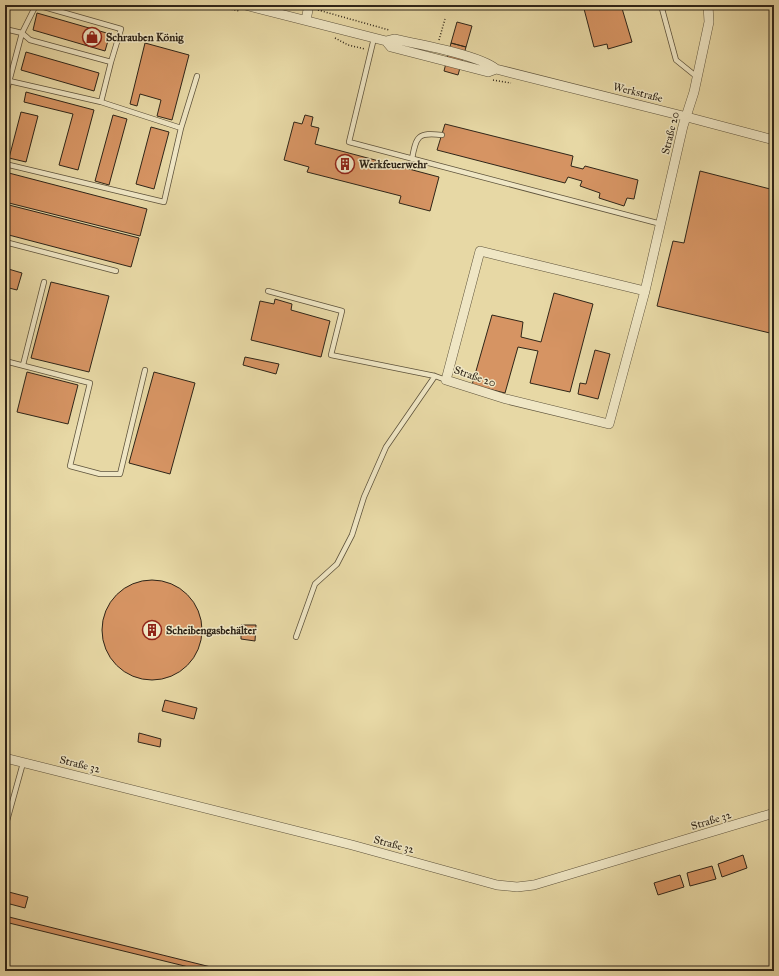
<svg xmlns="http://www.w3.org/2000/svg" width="779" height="976" font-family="'IM FELL Great Primer',serif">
  <rect width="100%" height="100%" fill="#e7d8a5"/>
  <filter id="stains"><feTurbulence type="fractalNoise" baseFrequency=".005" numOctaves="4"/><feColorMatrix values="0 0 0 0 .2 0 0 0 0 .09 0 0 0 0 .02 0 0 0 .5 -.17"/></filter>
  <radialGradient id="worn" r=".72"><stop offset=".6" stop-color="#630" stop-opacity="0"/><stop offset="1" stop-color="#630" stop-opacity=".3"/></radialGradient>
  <path fill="#d69463" stroke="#2f2518" d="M583 5H621L632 42 608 49 607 44 594 47Z
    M37 13 110 34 105 51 33 30Z
    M457 22 472 26 466 47 451 43Z
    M145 43 189 55 172 120 157 116 161 100 140 94 137 106 130 104Z
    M451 43 466 47 458 75 444 71Z
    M26 52 99 73 94 91 21 70Z
    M26 92 94 110 78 170 59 165 73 114 24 102Z
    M21 112 38 116 26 162 9 158Z
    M113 115 127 119 109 185 95 181Z
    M305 115 313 117 311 126 319 128 315 144 439 177 430 211 399 203 401 196 307 172 309 167 284 160 294 122 302 124Z
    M445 124 573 156 571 166 583 169 585 166 638 180 634 199 627 198 624 206 599 198 600 193 580 186 582 181 568 177 565 183 437 150Z
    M151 127 169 132 154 189 136 184Z
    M700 171 774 190V334L657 306 673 241 684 243Z
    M5 172 147 209 140 236 5 202Z
    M5 204 139 238 131 267 5 234Z
    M5 268 22 273 17 290 5 287Z
    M51 282 109 296 89 372 31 358Z
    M554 293 593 304 570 392 530 383 538 351 518 347 505 393 472 385 492 315 523 322 521 337 541 342Z
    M275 299 292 304 291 310 330 321 321 357 251 340 260 301 274 304Z
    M595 350 610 354 598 399 578 394 580 383 586 384Z
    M245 357 279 364 276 374 243 365Z
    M27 372 78 385 68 424 17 412Z
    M154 372 195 383 170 474 129 463Z
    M102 630a50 50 0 1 1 100 0a50 50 0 1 1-100 0Z
    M241 625H256L255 641 241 639Z
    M165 700 197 708 194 719 162 711Z
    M139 733 161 739 160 747 138 742Z
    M743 855 747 868 722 877 718 864Z
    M712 866 716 879 690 886 687 873Z
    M680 875 684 887 658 895 654 883Z
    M5 891 28 897 25 908 10 904 7 914H5Z
    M5 916 227 971H205L5 922Z"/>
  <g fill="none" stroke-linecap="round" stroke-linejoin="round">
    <g stroke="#5d523b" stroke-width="6">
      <path id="lane" d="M37 5 121 29 111 62
        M661 5 676 60 697 77
        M5 29 22 33 30 40 111 62 101 102 5 80
        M374 38 349 142 661 224
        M5 97 22 33 36 5
        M101 102 181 128
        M412 159C416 136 418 132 442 135
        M5 164 164 202 181 128 197 76
        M5 242 116 271
        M268 291 342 311 331 355 435 376 446 380
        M5 361 90 383 70 466 100 474H120L145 370
        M23 365 44 282
        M296 637 315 584 337 564 352 535 364 497 386 447 435 376
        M5 828 23 763"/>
    </g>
    <g stroke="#5d523b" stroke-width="10">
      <path id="street" d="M245 5 386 41 394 39C418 44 479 55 496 69L687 117 774 140
        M306 20 309 5
        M386 41 391 47 488 72 496 69
        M645 291 480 251 446 380 506 399 609 424 645 291 683 126 694 92 709 22 708 5
        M5 758 352 845 497 885 517 887 534 885 774 813"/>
    </g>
    <path stroke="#2f2518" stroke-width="1.5" stroke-dasharray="1 2" stroke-linecap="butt" d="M214 5 239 11
      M318 10 389 30
      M335 38 348 45 365 49
      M439 40 445 19
      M493 80 511 83"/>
    <use href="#lane" stroke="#efe6c4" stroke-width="4.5"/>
    <use href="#street" stroke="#efe6c4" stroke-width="9"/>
  </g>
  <defs>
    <g id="shop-ring" transform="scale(1)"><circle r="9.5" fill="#efe6c4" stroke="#8f2418" stroke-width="1.5"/><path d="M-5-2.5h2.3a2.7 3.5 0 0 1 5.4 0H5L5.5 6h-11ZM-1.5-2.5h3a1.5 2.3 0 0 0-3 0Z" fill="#8f2418"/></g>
    <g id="building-ring" transform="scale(1)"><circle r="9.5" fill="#efe6c4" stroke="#8f2418" stroke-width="1.5"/><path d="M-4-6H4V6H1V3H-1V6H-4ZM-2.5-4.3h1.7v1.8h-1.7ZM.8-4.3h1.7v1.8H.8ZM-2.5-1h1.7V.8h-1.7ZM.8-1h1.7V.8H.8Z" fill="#8f2418"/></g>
  </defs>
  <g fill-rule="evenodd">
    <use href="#shop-ring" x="92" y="37"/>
    <use href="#building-ring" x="345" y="164"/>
    <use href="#building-ring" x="152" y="630"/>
  </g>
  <g text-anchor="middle" stroke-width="3" stroke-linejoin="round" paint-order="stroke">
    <g font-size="11" font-weight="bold" fill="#2f2518" stroke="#efe6c4" text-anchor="start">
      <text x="106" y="41">Schrauben König</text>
      <text x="359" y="168">Werkfeuerwehr</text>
      <text x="166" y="634">Scheibengasbehälter</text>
    </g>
    <g font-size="11" fill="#2f2518" stroke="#efe6c4">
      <text transform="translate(638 92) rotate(14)" y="4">Werkstraße</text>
      <text transform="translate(670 133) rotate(-76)" y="4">Straße 20</text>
      <text transform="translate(475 376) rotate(19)" y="4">Straße 20</text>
      <text transform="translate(80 764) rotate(14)" y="4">Straße 32</text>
      <text transform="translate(711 820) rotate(-17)" y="4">Straße 32</text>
      <text transform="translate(394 844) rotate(15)" y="4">Straße 32</text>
    </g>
  </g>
  <rect width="779" height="976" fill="none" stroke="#e7d8a5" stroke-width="20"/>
  <rect x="6" y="6" width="767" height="964" fill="none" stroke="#2f2518" stroke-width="2"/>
  <rect x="10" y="10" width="759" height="956" fill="none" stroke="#2f2518"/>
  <rect width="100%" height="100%" filter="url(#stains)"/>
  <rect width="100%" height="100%" fill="url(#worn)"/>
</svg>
